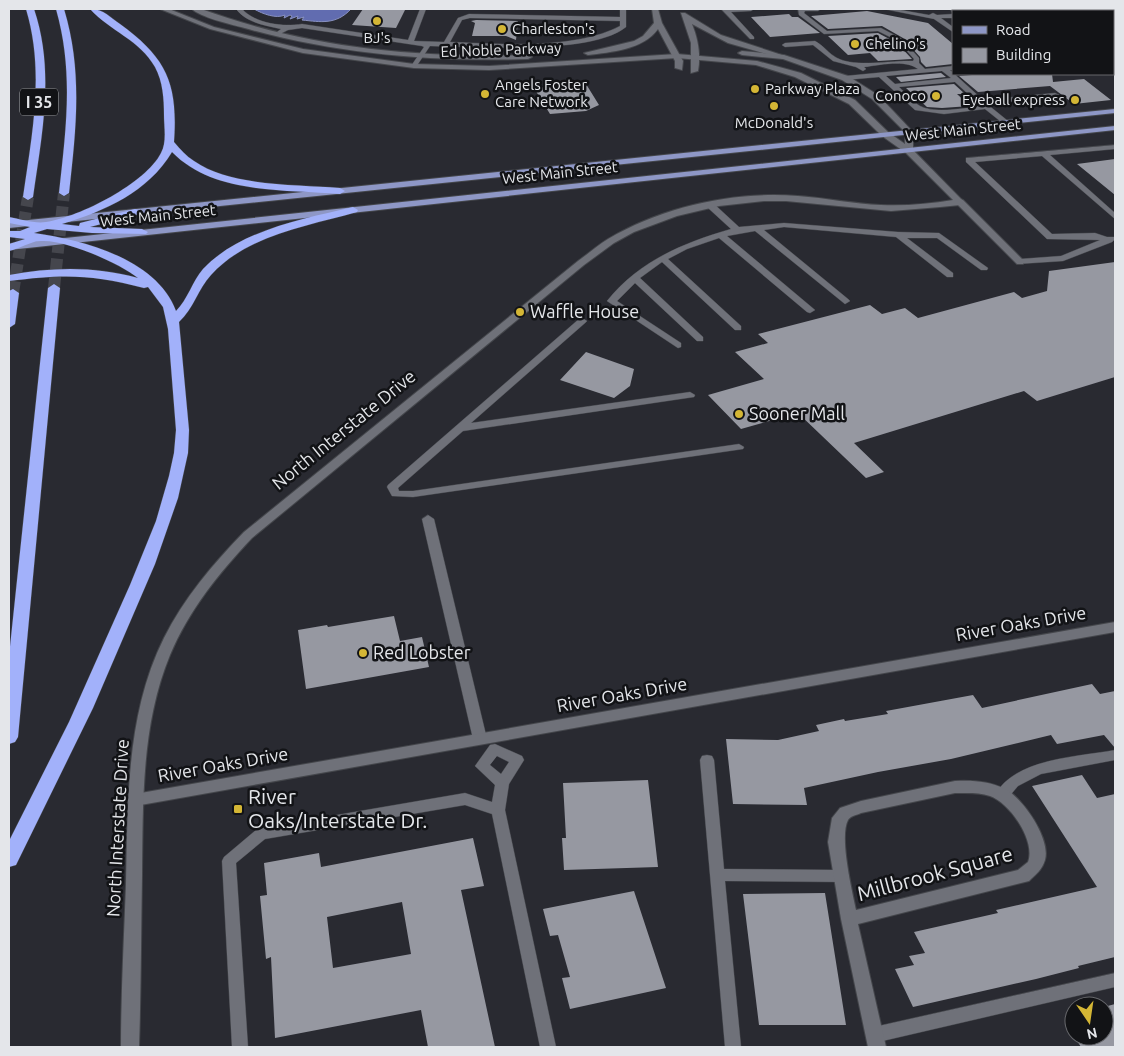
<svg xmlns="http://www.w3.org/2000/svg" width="1124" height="1056" font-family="Ubuntu,sans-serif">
  <rect width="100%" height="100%" fill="#292a31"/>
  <path fill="#616cb0" stroke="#8891c1" d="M254 9H351C336 25 321 22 302 20L304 17 297 19 298 16 290 19 292 16 290 15 284 18 285 15C276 19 263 14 254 9Z"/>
  <path fill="#9698a1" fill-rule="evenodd" d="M363 9H394L405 10 396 28 352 25Z
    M867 11 928 23 953 44V64L926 67 921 62 920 57 903 38 882 26 828 29 811 16Z
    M789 14 792 17H798L820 33 770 37 751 17Z
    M476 20 518 21 516 40 506 36H472L475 23 471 21Z
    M878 33 897 43 912 59 878 61 870 53 848 55 828 36Z
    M941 73 946 77 901 82 896 77Z
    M985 74H1052L1053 82 1084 79 1111 100 1074 104 1050 86 978 92 959 76Z
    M586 84 599 105 586 111 550 114 534 88Z
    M954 84 965 94H957L970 106 942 108 927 107 906 88Z
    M1115 159V195L1077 164Z
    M1115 262V377L1037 401 1024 391 854 443 884 472 866 478 798 413 741 429 708 395 764 379 735 352 768 343 758 334 870 305 882 314 905 308 918 318 1014 292 1022 298 1047 291 1049 271Z
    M586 352 634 369 630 386 614 398 560 380Z
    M394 616 400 641 422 637 429 667 306 689 298 630 327 625 328 627Z
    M1092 684 1100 694 1115 691V748L1104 735 1057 744 1051 735 951 759 878 772 804 788 807 805 733 804 726 739 778 740 819 731 816 725 844 719 845 721 888 714 886 711 973 695 982 708Z
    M1082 775 1097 798 1115 794V957L1078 966 1079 968 1036 979 913 1007 895 969 914 965 909 956 925 953 914 932 998 913 996 910 1097 887 1032 786Z
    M648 780 658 867 564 870 562 838H566L563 783Z
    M473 838 484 886 461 890 495 1047H428L421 1010 275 1038 271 957 266 959 260 896 267 895 264 863 319 853 321 867ZM402 902 411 954 333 968 327 917Z
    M634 891 666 988 570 1009 562 978 570 977 558 935 550 936 543 909Z
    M825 893 846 1025H759L743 894Z
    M1115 1004V1047H1081L1074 1036H1104V1007Z"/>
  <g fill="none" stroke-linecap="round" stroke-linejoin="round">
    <path stroke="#45464d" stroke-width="12" stroke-dasharray="12 5.5" stroke-linecap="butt" d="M54 288 64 193
      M13 293 28 197"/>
    <g stroke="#44464b" stroke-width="1">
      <path id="service" d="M236 9H242C256 24 283 27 302 24L408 40 420 9H426L414 41 444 42 458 18 469 14 620 17V9H626V27C592 55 475 47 430 46L416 67 414 68 411 66 424 47 422 46 302 28 288 30 280 34 277 32 281 29C264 25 247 23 236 9ZM470 18 620 21V26C574 50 501 44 450 42L462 20Z
        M721 9H754L751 11 731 12 754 37V39H750Z
        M798 9H821L818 11H805L804 13 827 31 881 28 902 39 919 58V63L925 69 953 66V70H950L983 100 1055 93 1059 95 1055 97 987 104 1008 121V125H1005L985 109 944 114 915 110 879 77 845 80 842 78 845 76 918 69C906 59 879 65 864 67L866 69 863 71 856 67 833 61 813 45 785 47 782 45 785 43 815 41C823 45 829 54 837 58 856 68 891 60 913 61L914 59 898 41 878 31 824 34 799 15ZM942 71 951 78 895 84 886 76ZM955 82 981 106C965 108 935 114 920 106 913 102 906 93 899 87Z
        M884 9H895L929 15 933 13 937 15 953 14V18H941L953 27V32L934 19Z
        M993 9H999L997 11H991Z
        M1113 48H1115V52H1113Z
        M1115 145V149L1050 155 1115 213V219L1042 156 975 162 1052 234 1095 233 1107 237H1115V239L1112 242 1063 261 1017 264V260L1020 259 1061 256 1100 240 1047 239 966 162V158Z
        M707 203H713L739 227 784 223 898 232 939 233 988 268 987 270H981L937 238H907L953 273V277H947L896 237 784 227 764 230 848 299 850 301 845 304 755 231 727 236 815 310 810 313 807 312 719 238 687 249 668 259 741 326V330H735L662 262 640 278 703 337V341H697L635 283 617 301 681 343V347L678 348 607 301C639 261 683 243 731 229L707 207Z
        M582 318 587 321 585 323 471 423 690 392 695 395 694 397 463 431 398 488 399 491H413L739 444 744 447 743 449 413 497 392 496 387 487 388 485 579 319Z
        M428 515 434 519 487 739 485 743 480 744 475 743 473 739 422 519Z
        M495 744 522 756 524 760 509 784 505 810 556 1047H540L492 814 465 805 265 839 236 863 248 1047H232L222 861 224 857 256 830 261 828 465 793 492 802 495 785 475 766 490 745ZM497 756 509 762 501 774 490 765Z
        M1115 750V760L1041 774 1018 786 1007 799 1002 800 997 799 995 795C1015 758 1078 757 1115 750Z
        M707 755 712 756 714 760 724 869 842 870 847 872 849 876 847 880 842 882 725 881 741 1047H725L700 760 702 756Z
        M1115 973V987L874 1043 868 1040 866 1035 868 1030 874 1027Z"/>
    </g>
    <g stroke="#44464b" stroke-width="2">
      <path id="minor" d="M950 9H957L958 11 953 12Z
        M1113 63H1115V68H1113Z
        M955 781C972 780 989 781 1005 789 1023 798 1051 839 1045 860 1042 870 1036 874 1029 881L858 924 886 1047H868L841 919 828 842 832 818 840 808 861 801ZM955 793C966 793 979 792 990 796 1010 803 1036 841 1028 862L1018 870 856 910C852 890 839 837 848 820 850 816 857 815 861 813Z"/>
    </g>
    <g stroke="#44464b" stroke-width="2">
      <path id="tertiary" d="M652 9H658L662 23 683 61 682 70 675 68V61L658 29C643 50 611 52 588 55L584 53 634 41 643 36 654 23Z
        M681 13H685L721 35 788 57 784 59 728 43 692 24C698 39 701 55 698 71L691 73V43Z
        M960 199 963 200 1023 260V264H1017L957 204V200Z
        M1115 622V632L135 806 130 804 127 800 130 796 135 794Z"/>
    </g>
    <g stroke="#44464b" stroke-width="2">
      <path id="secondary" d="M160 9H169L214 27 303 49 414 64 489 66 677 54 757 61 801 73 855 100 888 132 905 144V132L872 99 842 80 783 59 742 55 738 53 742 51 784 55 848 76 878 95 913 132V150L964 202 960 205 940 207 891 211 786 201H764L719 206 677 216 634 232 614 243 584 265 252 538C219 573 189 610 170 655 141 725 143 802 142 876 141 933 141 990 139 1047H121C121 993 124 938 126 884 128 801 126 714 164 638 184 598 213 564 244 532L578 261C588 254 598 245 608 239 664 206 735 191 798 196 826 198 854 204 881 205 905 206 930 204 953 200L906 153 882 136 849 104 795 77 756 65 677 58 489 70 414 68 303 53 210 29Z
        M192 9H201C309 48 414 58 528 55L532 57 528 59C430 62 335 54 241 27 229 24 200 17 192 9Z"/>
    </g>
    <g stroke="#44464b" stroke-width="2">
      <path id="primary" d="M1115 109V113L9 228V222Z
        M1115 126V130L9 250V244Z"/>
    </g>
    <g stroke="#44464b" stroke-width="1">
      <path id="motorway" d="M26 9H34C55 71 42 134 33 197L28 200 23 197C32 134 45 72 26 9Z
        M56 9H64C83 72 76 129 69 193L64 196 59 193C66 129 74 72 56 9Z
        M90 9C102 8 110 17 120 24 167 58 178 84 174 142 180 149 186 156 194 161 231 187 296 184 340 188L345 191 340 194C285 189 214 195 172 152 148 192 105 211 62 224L79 226 80 223 135 209 139 210 140 212 139 214 90 227 142 229 148 232 146 234 92 233 47 229 34 233C83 240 157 259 176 311 188 299 192 282 203 269 240 230 303 219 353 207L358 210 357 212C308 226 247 235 211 275 198 289 194 308 179 322L189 430 188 453 178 498 155 564 93 708 16 865 9 867V841L69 722 130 585 156 521 169 476 174 453 176 430 168 329 163 307 148 287 144 288C91 274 63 274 9 281V275C52 267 95 266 138 278 119 263 65 239 41 241 31 241 19 249 9 251V244L25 239 9 237V231H20L30 227 9 223V217C20 219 35 224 46 222 80 217 146 183 161 153 167 142 164 127 164 115 164 99 163 82 155 67 140 40 110 31 90 9Z
        M54 284 60 288 18 737 15 742 9 744V656L48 288Z
        M13 289 19 293 15 324 9 328V291Z"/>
    </g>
    <use href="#service" fill="#6f7179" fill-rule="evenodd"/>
    <use href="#minor" fill="#6f7179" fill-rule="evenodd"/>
    <use href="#tertiary" fill="#6f7179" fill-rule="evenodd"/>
    <use href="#secondary" fill="#6f7179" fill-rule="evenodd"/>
    <use href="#primary" fill="#8e97c6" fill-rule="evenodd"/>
    <use href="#motorway" fill="#a2b1fa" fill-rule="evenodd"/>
  </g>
  <g fill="#d4b635" stroke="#121316" stroke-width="2">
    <circle cx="377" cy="21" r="5"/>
    <circle cx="502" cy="29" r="5"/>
    <circle cx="855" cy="44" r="5"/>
    <circle cx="755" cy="89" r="5"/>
    <circle cx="485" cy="94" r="5"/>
    <circle cx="936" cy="96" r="5"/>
    <circle cx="1075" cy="100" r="5"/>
    <circle cx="774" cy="106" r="5"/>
    <circle cx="520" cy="312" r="5"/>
    <circle cx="739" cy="414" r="5"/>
    <circle cx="363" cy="653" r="5"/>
    <rect x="233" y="804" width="10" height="10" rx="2.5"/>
  </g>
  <g text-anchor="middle" stroke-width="5" stroke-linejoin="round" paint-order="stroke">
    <g font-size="15" fill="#e4e6ea" stroke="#121316" text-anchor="start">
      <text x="512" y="34">Charleston's</text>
      <text x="377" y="43" text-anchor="middle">BJ's</text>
      <text x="865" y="49">Chelino's</text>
      <text x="495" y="90">Angels Foster<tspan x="495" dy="17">Care Network</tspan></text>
      <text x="765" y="94">Parkway Plaza</text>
      <text x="926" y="101" text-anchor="end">Conoco</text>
      <text x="1065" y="105" text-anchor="end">Eyeball express</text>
      <text x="774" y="128" text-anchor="middle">McDonald's</text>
    </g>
    <g font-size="15" fill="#e4e6ea" stroke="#121316">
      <text transform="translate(501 50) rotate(-2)" y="5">Ed Noble Parkway</text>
      <text transform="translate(963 130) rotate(-6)" y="5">West Main Street</text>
      <text transform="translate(560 173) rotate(-6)" y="5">West Main Street</text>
      <text transform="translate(158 216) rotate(-6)" y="5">West Main Street</text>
    </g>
    <rect fill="#121316" stroke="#a5a7aa" stroke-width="1" x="20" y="88.5" width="38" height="27" rx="4"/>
    <g font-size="16" font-weight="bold" fill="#e4e6ea">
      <text x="39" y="108">I 35</text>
    </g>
    <g font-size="18" fill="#e4e6ea" stroke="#121316" text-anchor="start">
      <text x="530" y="318">Waffle House</text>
      <text x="749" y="420">Sooner Mall</text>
      <text x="373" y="659">Red Lobster</text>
    </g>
    <g font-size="18" fill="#e4e6ea" stroke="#121316">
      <text transform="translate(344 430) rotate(-39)" y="6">North Interstate Drive</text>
      <text transform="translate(1021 624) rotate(-10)" y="6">River Oaks Drive</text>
      <text transform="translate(622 695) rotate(-10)" y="6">River Oaks Drive</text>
      <text transform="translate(223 765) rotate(-10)" y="6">River Oaks Drive</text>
      <text transform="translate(118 828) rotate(-87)" y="6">North Interstate Drive</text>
    </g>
    <g font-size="21" fill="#e4e6ea" stroke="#121316" text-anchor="start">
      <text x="248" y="804">River<tspan x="248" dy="24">Oaks/Interstate Dr.</tspan></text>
    </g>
    <g font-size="21" fill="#e4e6ea" stroke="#121316">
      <text transform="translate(935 874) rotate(-15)" y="7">Millbrook Square</text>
    </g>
  </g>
  <rect width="1124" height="1056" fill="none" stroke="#e4e6ea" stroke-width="20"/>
  <rect x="952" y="10" width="162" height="65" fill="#121316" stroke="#66676b"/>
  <rect x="962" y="26" width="25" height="8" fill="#8e97c6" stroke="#66676b"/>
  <text x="996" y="35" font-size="15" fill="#e4e6ea">Road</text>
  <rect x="962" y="48" width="25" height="15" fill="#9698a1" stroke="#66676b"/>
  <text x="996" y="60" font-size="15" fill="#e4e6ea">Building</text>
  <g transform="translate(1089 1021) rotate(167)"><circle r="24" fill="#121316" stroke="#66676b"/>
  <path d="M0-4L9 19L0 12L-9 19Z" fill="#d4b635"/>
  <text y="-8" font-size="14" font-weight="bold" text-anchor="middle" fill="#e4e6ea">N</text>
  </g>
</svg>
